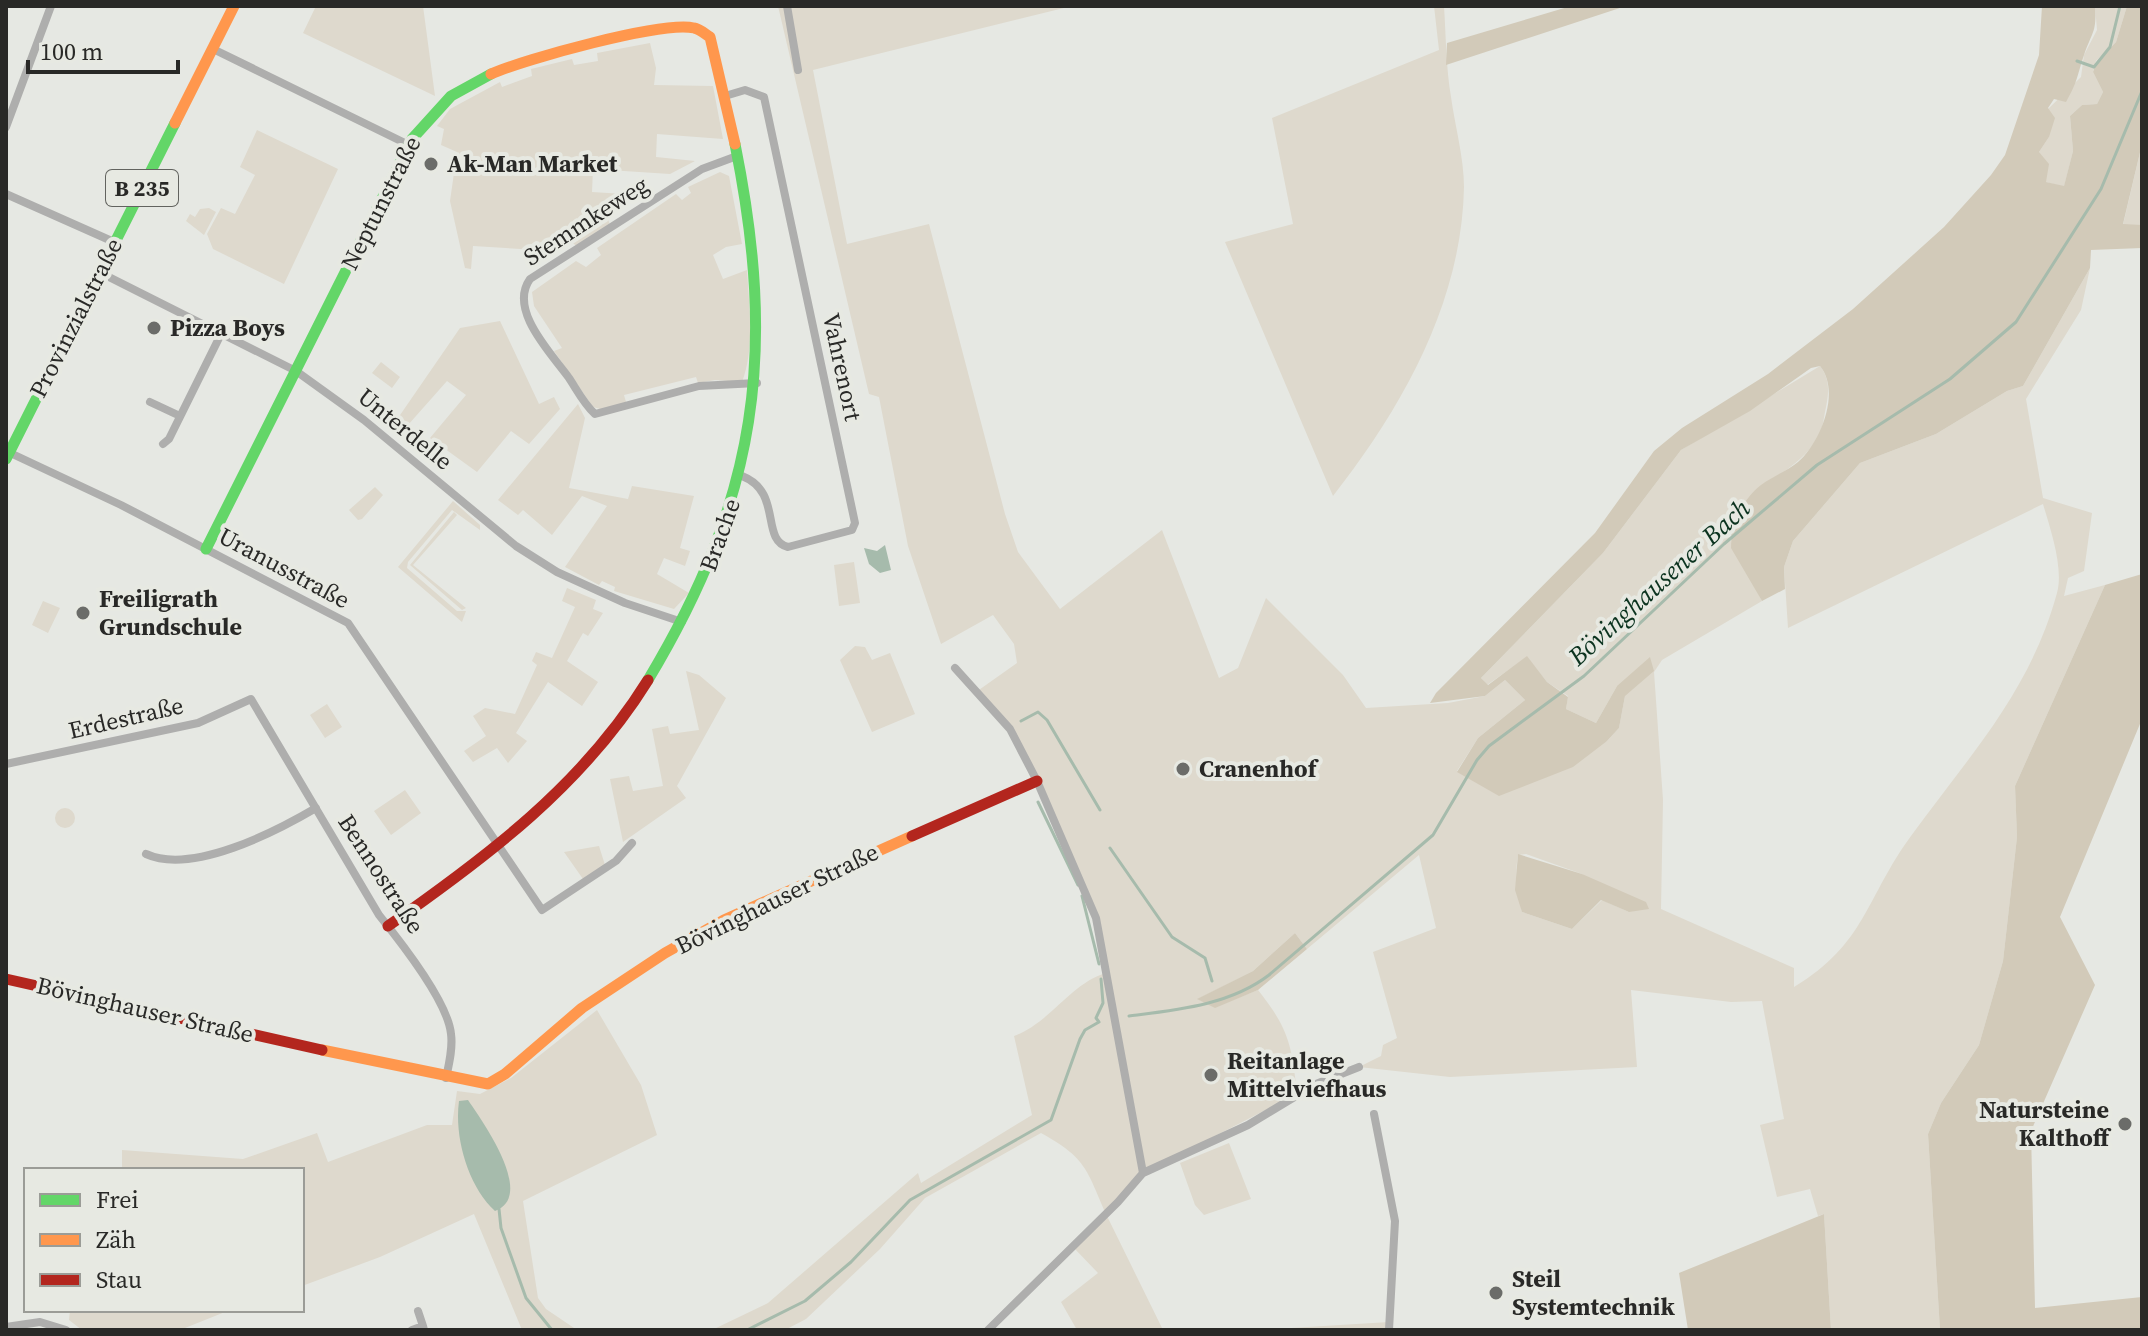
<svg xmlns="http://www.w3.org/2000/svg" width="2148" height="1336" font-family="'Source Serif 4',serif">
  <rect width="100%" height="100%" fill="#e6e8e3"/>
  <path fill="#ded9cd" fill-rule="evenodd" d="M316 6H423L435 96 303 33Z
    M778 6H1072L813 70 847 244 929 224 1005 514 1018 552 1060 609 1162 530 1219 678 1238 668 1266 598 1343 675 1366 708 1448 703 1485 696 1505 680 1525 700 1478 738 1457 771 1472 779 1607 741 1619 728 1625 696 1617 686 1596 723 1566 709 1568 696 1547 682 1527 657 1487 685 1481 678 1603 553 1681 450 1820 366C1830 379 1829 392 1826 407 1824 416 1823 429 1818 437 1795 478 1743 483 1727 534L1762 601 1662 660 1654 672 1663 800 1661 909 1794 968V987C1866 944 1866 897 1911 836 1969 756 2030 692 2057 593 2064 568 2050 528 2043 504L1788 628 1784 567 1793 541 1860 463 1936 434 2007 391 2023 386 2090 268 2081 310 2026 399 2043 498 2092 513 2084 571 2068 578 2064 596 2105 585 2015 786 2017 837 2003 961 1979 1045 1941 1103 1928 1134 1940 1330H1831L1824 1214 1818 1216 1810 1189 1777 1197 1760 1125 1784 1119 1762 1001 1731 1002 1631 990 1637 1067 1450 1077 1359 1067 1381 1056 1383 1045 1397 1038 1373 952 1436 928 1419 855 1307 949 1295 933 1253 971 1198 999 1215 1007 1258 990C1289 1029 1292 1046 1297 1094L1143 1173 1106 1214 1163 1330H1077L1061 1302 1098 1273 1073 1247 1106 1214C1086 1168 1086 1158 1041 1133L925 1198 880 1249 806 1319 785 1330H712L768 1303 918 1173 921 1183 1032 1115 1014 1036C1050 1023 1071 983 1106 973L1096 919 1010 729 976 692 1017 663 1014 644 993 615 941 644 908 546 879 397 869 394ZM1526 854 1582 874 1629 912 1602 900 1572 929 1522 912C1519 890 1514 878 1518 855Z
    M1434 6H1444C1446 37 1446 67 1451 97 1455 126 1464 158 1464 187 1462 302 1402 408 1333 496L1225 242 1293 224 1272 118 1439 50Z
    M2095 6H2127L2116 42 2096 61 2093 72 2103 92 2097 104 2082 105 2070 116 2073 151 2064 187 2046 182 2039 152 2049 137 2048 109 2081 77 2084 55 2097 30Z
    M650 43 656 68 654 85 713 86 723 139 657 134 656 157 695 161 670 174 593 169 592 192 640 195 607 216 610 225 578 247 570 241 542 258 538 250 473 246 471 269 465 268 450 201 457 152 441 145 444 129 437 126 450 109 500 82 502 87 532 76 531 69 572 59 574 65 598 61 597 53Z
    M257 130 338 169 284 284 213 249 207 234 221 208 235 214 255 175 240 167Z
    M2142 144V225H2123Z
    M720 172 729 176 742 244 726 247 713 255 723 279 747 270C749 305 755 348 742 382L715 380 698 383 696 377 624 395 626 402 604 410 593 407 554 351 562 348 534 306 532 292 576 261 586 267 601 255 597 248 676 194 682 200 691 193 688 187Z
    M209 208 216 212 204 235 186 221 190 214 195 217 200 209Z
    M500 321 539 404 554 397 560 409 529 444 511 431 477 472 430 438 466 395 447 381 408 425 398 418 460 328Z
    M381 362 400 377 392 388 372 373Z
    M578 404 585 418 569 488 628 499 632 486 694 496 680 548 690 551 685 566 664 558 657 574 689 593 674 609 614 591 615 587 602 581 599 585 565 567 607 506 582 496 552 535 523 510 518 515 498 500Z
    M375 487 383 495 362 519 358 520 349 510Z
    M453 501 480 525V530L452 510 408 562 407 568 457 611H466L462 622 398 567Z
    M454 512 457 515 413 565 466 608 462 610 410 565Z
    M854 562 860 603 839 606 834 565Z
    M567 588 596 600 593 609 603 613 588 636 583 633 567 661 598 682 582 706 548 682 516 733 527 741 508 763 497 748 473 762 464 751 486 736 473 716 485 708 515 714 537 665 532 661 536 652 552 658 575 607 562 601Z
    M43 601 60 608 48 633 32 625Z
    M855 646 865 647 872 660 890 653 915 714 872 732 840 660Z
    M686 671 699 675 726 698 677 786 686 798 623 842 610 779 629 776 633 791 663 786 652 729 668 726 670 734 699 730Z
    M327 704 342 727 325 738 310 715Z
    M405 790 421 813 391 835 374 811Z
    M55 818a10 10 0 1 1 20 0a10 10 0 1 1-20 0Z
    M599 846 605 865 583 879 564 852Z
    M597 1010 641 1085 657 1135 523 1201 538 1298 546 1309 577 1330H522L474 1214 380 1257 302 1286V1170H122V1150L243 1159 317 1133 328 1162 427 1125H452L457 1091 480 1094 511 1078Z
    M1229 1143 1251 1199 1204 1215 1195 1205 1180 1163Z
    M70 1310H230L180 1330H82L69 1320Z
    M1389 1322V1330L1291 1328Z"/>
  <path fill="#d2cab9" d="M1571 6H1626L1446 65 1447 43Z
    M2042 6H2095C2097 32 2092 32 2084 55 2077 76 2078 81 2066 102L2054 99 2048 108 2055 118 2049 137 2039 152 2049 164 2046 182 2064 186 2073 151 2070 116 2082 105 2097 104 2103 92 2093 72 2097 61 2116 42 2127 6H2142V144L2123 224 2142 225V248L2091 250 2090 268 2023 386 2007 391 1936 434 1860 463 1793 541 1784 567 1785 589 1762 601 1731 548 1732 517C1742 508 1750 493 1761 485 1773 476 1787 471 1798 462 1821 442 1841 391 1820 366L1811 368 1750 411 1681 450 1603 553 1481 678 1488 685 1527 656 1547 682 1568 697 1566 709 1596 723 1617 686 1650 657 1654 671 1625 696 1619 728 1607 741 1573 767 1499 796 1457 772 1478 738 1525 700 1505 680 1485 696 1430 703 1436 693 1595 533 1654 451 1682 428 1768 374 1853 309 1944 227 1991 175 2005 155 2039 55Z
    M2142 574V719L2060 917 2095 985 2031 1131 2035 1308 2142 1297V1330H1940L1928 1134 1941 1103 1979 1045 2003 961 2017 837 2015 786 2105 585Z
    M1518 854 1582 874 1646 902 1649 909 1629 912 1601 900 1572 929 1522 912 1515 890Z
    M1295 933 1307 949 1258 990 1215 1008 1197 999 1253 971Z
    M1824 1214 1831 1330H1688L1679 1273Z"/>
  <path fill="#a6bbac" d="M885 545 891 570 880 573 869 564 864 548 877 551Z
    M468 1100C483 1122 536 1196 495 1211 468 1186 454 1137 459 1101Z"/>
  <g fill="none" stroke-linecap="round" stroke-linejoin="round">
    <path stroke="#a6bbac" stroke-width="3" d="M2077 61 2094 67 2110 47 2120 6
      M1021 721 1038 712 1047 720 1100 810
      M1038 802 1078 885
      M1110 848 1172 937 1205 958 1212 981
      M1082 896 1099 964
      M1129 1016C1177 1010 1230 1005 1269 975L1433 835 1477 760 1489 746 1584 676 1724 544 1817 465 1950 379 2016 322 2101 189 2142 91
      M499 1209 501 1228 526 1298 552 1330
      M747 1330 805 1301 851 1262 910 1200 1051 1120 1080 1039 1085 1030 1099 1022 1096 1018 1103 1003 1101 979"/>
    <path stroke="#aeaead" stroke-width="8" d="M787 6 798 70
      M213 49 409 145
      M725 96 745 90 764 97 855 523 852 530 788 547C760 540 783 492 742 476
      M6 127 51 6
      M737 156 702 169 530 279C508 310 551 353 569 378 577 390 584 404 595 414L699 386 757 383
      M6 194 114 242
      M99 272 296 371 364 420 516 546 557 572 625 603 682 622
      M150 402 180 416
      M163 444 169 439 221 334
      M6 451 121 505 348 623 542 910 616 861 632 843
      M955 668 1010 729 1037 781 1096 918 1143 1173
      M6 764 198 723 251 699 379 915C400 941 448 1002 451 1034 453 1048 449 1064 446 1078
      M146 854C192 875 275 832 316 808
      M1374 1114 1395 1221 1389 1330
      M418 1311 423 1326
      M6 1327 40 1322 66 1330
      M412 1330 423 1326 424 1330
      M988 1330 1118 1202 1143 1173 1248 1125 1316 1084 1359 1067"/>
    <path stroke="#63d668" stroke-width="11" d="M6 459 175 123
      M206 549 412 139 451 96 491 74
      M648 680C758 497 777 352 735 144"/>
    <path stroke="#ff974d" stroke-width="11" d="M491 74C525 59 662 21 694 28 700 29 705 34 710 37L735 144
      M175 123 234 6
      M322 1050 488 1084 505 1074 582 1008 665 953 724 920 912 836"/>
    <path stroke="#b3261e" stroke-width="11" d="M912 836 1037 781
      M388 926C488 856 583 785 648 680
      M6 979 322 1050"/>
  </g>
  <g fill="#6b6c69" stroke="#e7e9e2" stroke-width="3">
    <circle cx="431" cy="164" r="8"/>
    <circle cx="154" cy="328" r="8"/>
    <circle cx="83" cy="613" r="8"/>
    <circle cx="1183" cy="769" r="8"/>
    <circle cx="1211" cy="1075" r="8"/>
    <circle cx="2125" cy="1124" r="8"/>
    <circle cx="1496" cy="1293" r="8"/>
  </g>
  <g text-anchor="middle" stroke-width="8" stroke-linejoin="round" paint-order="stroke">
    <rect fill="#e7e9e2" stroke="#62635f" stroke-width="2" x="106" y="170" width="72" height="36" rx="6"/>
    <g font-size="22" font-weight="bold" fill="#292927">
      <text x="142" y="196">B 235</text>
    </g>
    <g font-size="24" font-weight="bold" fill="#292927" stroke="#e7e9e2" text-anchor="start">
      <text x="447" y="172">Ak-Man Market</text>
      <text x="170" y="336">Pizza Boys</text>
      <text x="99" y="607">Freiligrath<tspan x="99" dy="28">Grundschule</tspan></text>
      <text x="1199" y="777">Cranenhof</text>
      <text x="1227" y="1069">Reitanlage<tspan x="1227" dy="28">Mittelviefhaus</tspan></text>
      <text x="2109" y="1118" text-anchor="end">Natursteine<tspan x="2109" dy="28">Kalthoff</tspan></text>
      <text x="1512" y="1287">Steil<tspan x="1512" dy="28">Systemtechnik</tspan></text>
    </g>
    <g font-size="24" fill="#292927" stroke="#e7e9e2">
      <text transform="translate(381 203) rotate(-63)" y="8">Neptunstraße</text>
      <text transform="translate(586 221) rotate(-33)" y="8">Stemmkeweg</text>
      <text transform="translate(76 318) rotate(-63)" y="8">Provinzialstraße</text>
      <text transform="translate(842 367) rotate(78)" y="8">Vahrenort</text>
      <text transform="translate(405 429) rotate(39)" y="8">Unterdelle</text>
      <text transform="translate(720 535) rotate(-70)" y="8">Brache</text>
      <text transform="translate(284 568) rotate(28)" y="8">Uranusstraße</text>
      <text transform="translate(126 718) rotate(-13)" y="8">Erdestraße</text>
      <text transform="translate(381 874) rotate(57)" y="8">Bennostraße</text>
      <text transform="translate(777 899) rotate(-26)" y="8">Bövinghauser Straße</text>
      <text transform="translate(145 1010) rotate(13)" y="8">Bövinghauser Straße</text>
    </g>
    <g font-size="26" font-style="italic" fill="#0b331f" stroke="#e7e9e2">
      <text transform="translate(1659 582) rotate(-42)" y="9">Bövinghausener Bach</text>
    </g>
  </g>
  <rect width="2148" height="1336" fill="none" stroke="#292927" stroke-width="16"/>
  <rect x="24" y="1168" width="280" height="144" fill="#e7e9e2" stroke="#9b9c97" stroke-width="2"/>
  <rect x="40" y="1194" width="40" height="12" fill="#63d668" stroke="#9b9c97" stroke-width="2"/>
  <text x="96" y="1208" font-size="24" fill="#292927">Frei</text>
  <rect x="40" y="1234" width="40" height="12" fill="#ff974d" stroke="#9b9c97" stroke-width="2"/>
  <text x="96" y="1248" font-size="24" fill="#292927">Zäh</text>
  <rect x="40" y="1274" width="40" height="12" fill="#b3261e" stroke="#9b9c97" stroke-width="2"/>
  <text x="96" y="1288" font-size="24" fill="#292927">Stau</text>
  <path d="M28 60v12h150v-12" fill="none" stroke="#292927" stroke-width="4"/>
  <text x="40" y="60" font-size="24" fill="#292927" stroke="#e7e9e2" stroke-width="6" paint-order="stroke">100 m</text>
</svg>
